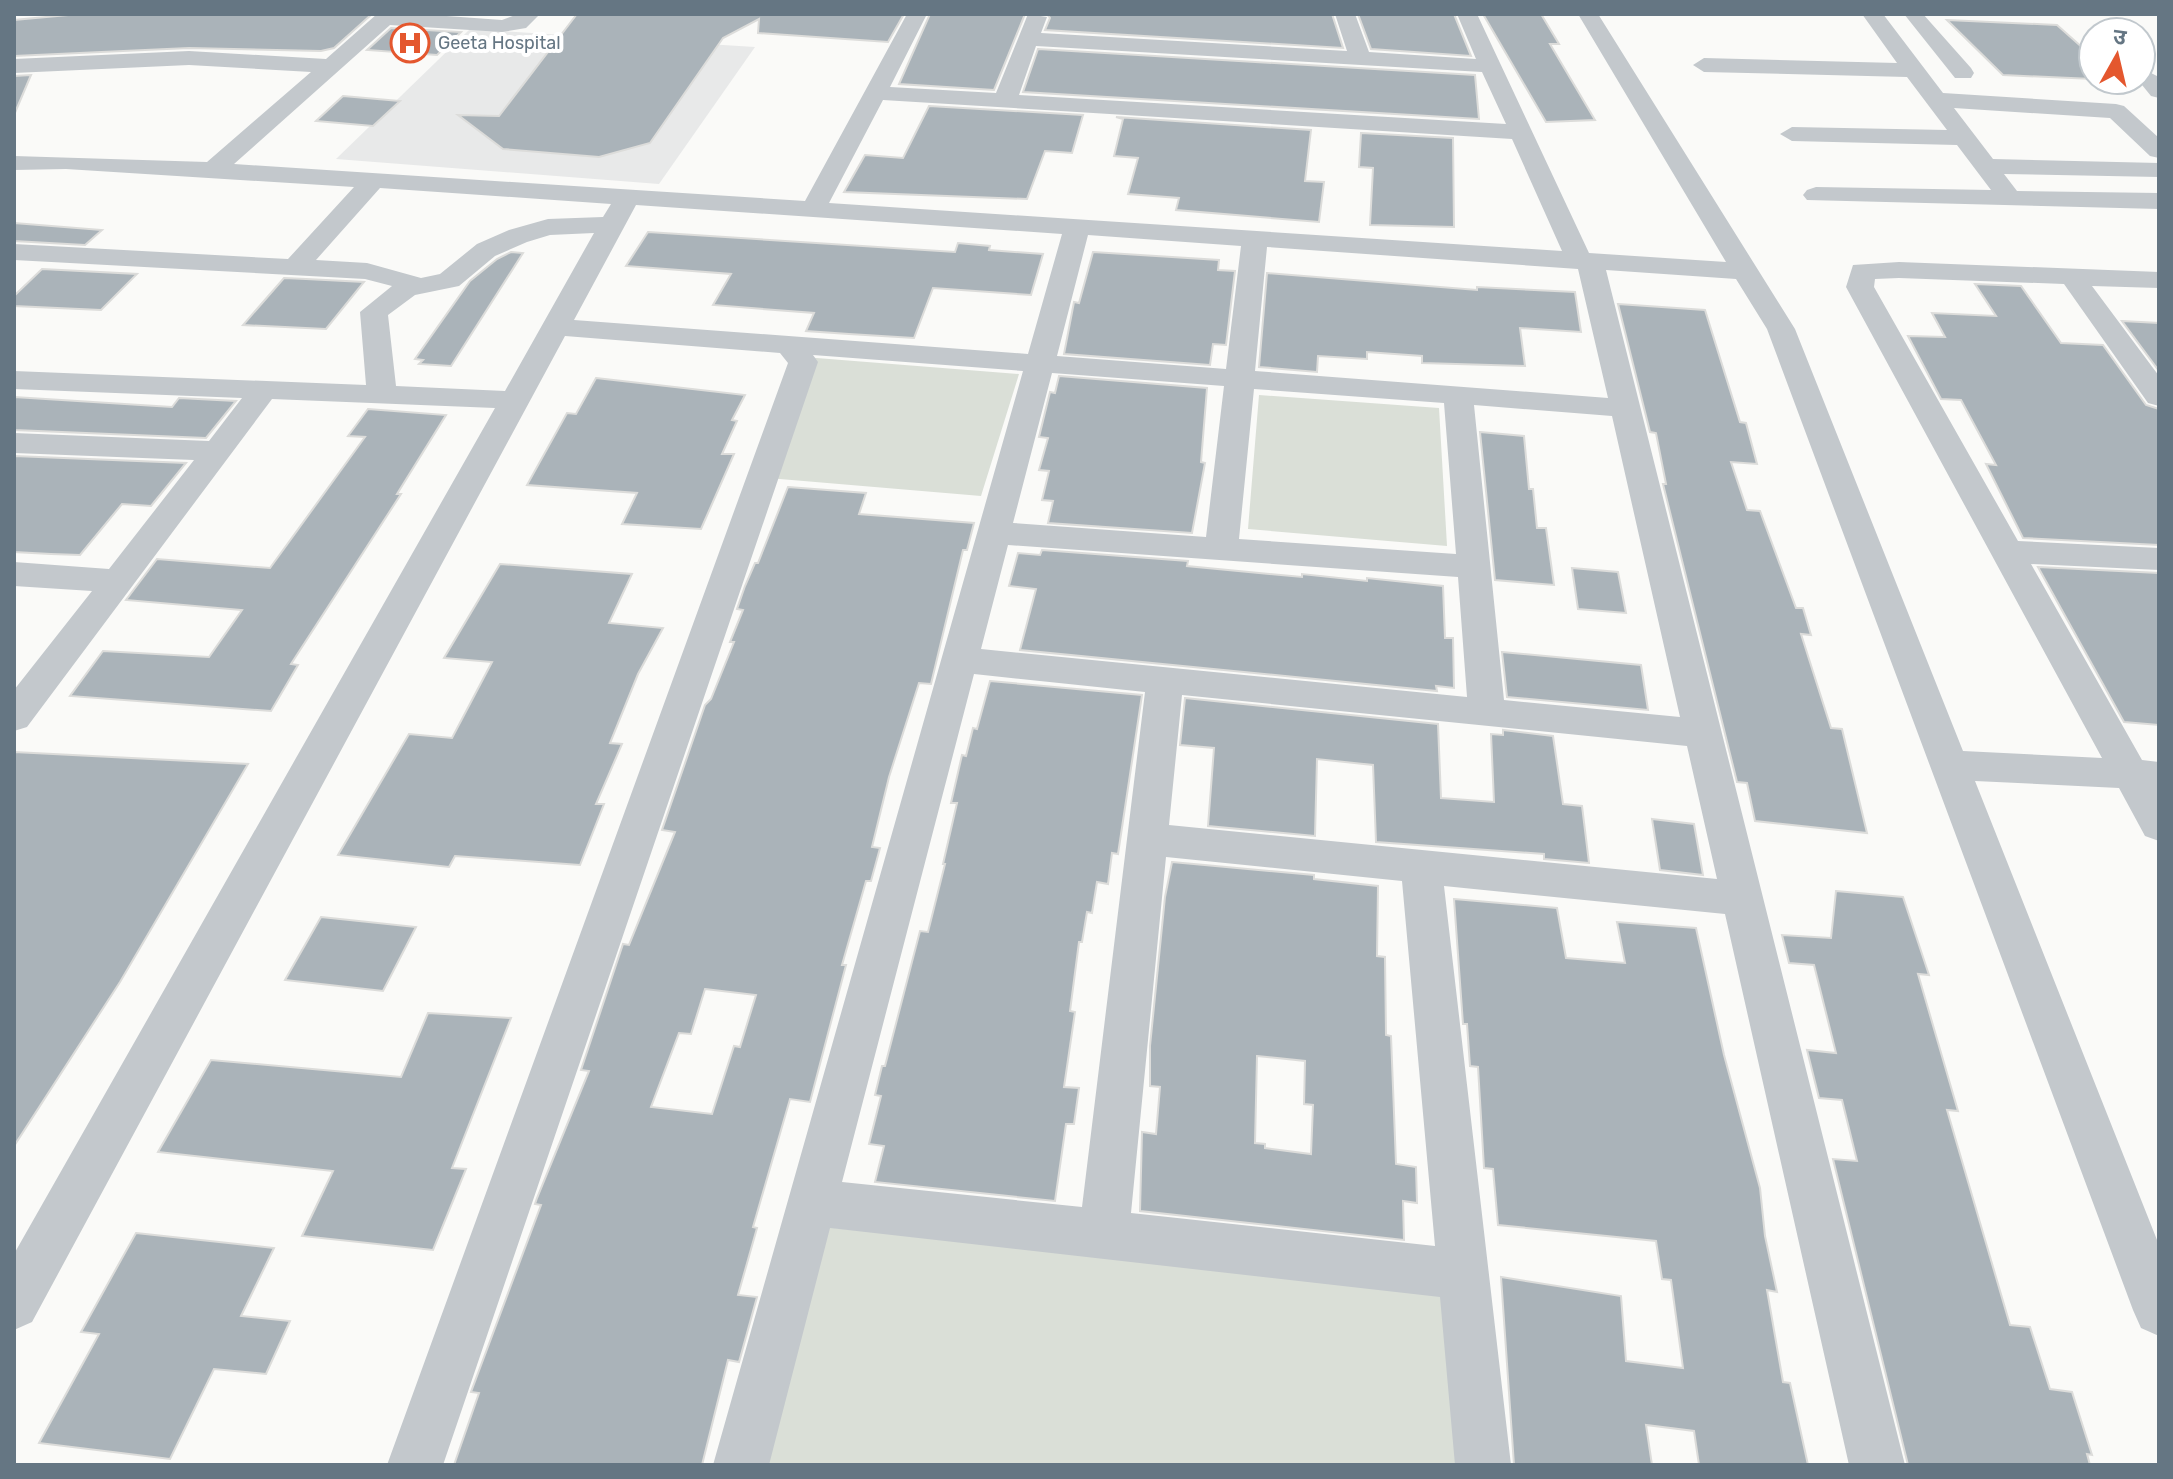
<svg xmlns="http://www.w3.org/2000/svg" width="2173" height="1479" font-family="Rubik,'Noto Sans Devanagari',sans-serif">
  <rect width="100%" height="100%" fill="#fafaf8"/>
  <path fill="#e8e9e9" d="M470 29 755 47 659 184 336 159Z"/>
  <path fill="#dadfd7" d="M804 357 1019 374 981 496 768 478Z
    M1259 395 1439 408 1447 546 1248 529Z
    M825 1227 1449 1292 1460 1465H763Z"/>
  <path fill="#aab3b9" stroke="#dcdcda" stroke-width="2" fill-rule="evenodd" d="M79 14H372L334 48 321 51 189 48 14 56V20Z
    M577 14H904L888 42 758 33 759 19 723 38 650 143 599 157 503 149 458 115 499 116Z
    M930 14H1025L994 90 899 84Z
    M1047 14H1332L1343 48 1045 30 1050 18Z
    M1358 14H1454L1471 56 1371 49Z
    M1483 14H1541L1559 44H1550L1595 120 1546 122Z
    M1947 20 2057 25 2093 57V79L2003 75Z
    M391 28 461 32 437 55 367 50Z
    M1038 49 1475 75 1479 119 1023 92Z
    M31 75 14 115V76Z
    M343 96 400 101 373 126 316 121Z
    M929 106 1083 115 1072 153 1045 151 1027 199 844 192 865 155 903 158Z
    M1116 117 1311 130 1305 181 1324 182 1319 222 1176 210 1179 198 1128 194 1138 158 1114 156 1123 119Z
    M1361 133 1453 138 1454 227 1370 225 1373 168 1359 167Z
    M14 223 102 230 85 245 14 241Z
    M648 232 955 252 958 243 990 246 989 250 1043 254 1031 295 933 288 914 338 849 334 806 331 814 313 713 305 731 274 626 266Z
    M511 252 523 253 451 366 419 364 423 360 415 359 470 281 497 259Z
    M1093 252 1219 260 1218 270 1235 271 1226 345 1213 344 1210 365 1064 354 1074 302 1079 303Z
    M42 269 137 274 101 310 14 306V296Z
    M1267 273 1477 290V287L1575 292 1581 332 1520 328 1525 366 1422 363V356L1367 352V359L1318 356 1317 372 1259 367Z
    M284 278 306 279 364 282 326 329 243 325Z
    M1975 284 2021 286 2061 343 2103 345 2146 405 2159 409V545L2023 538 1986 464 1996 465 1961 400 1941 399 1908 336 1945 337 1932 313 1996 316Z
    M1618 304 1705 310 1740 422 1746 423 1757 464 1731 462 1747 510 1760 511 1796 608H1803L1811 635 1801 634 1831 728 1842 729 1867 833 1755 821 1747 783 1737 782 1663 484H1666L1656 433 1650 432Z
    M2122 321 2159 323V371Z
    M1059 376 1207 388 1201 462 1205 463 1192 533 1048 523 1053 501 1042 500 1049 471 1039 470 1048 438 1039 437 1050 392 1055 393Z
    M596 378 745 395 732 420 737 421 722 454H734L701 529 622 524 637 493 527 485 567 413 576 414Z
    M14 397 172 407 179 398 236 401 206 438 14 430Z
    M368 409 446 415 397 494H401L291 664 298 665 271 711 70 696 103 651 209 657 242 610 126 600 157 559 270 568 365 437 348 436Z
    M1480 432 1524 436 1529 489H1533L1537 528H1546L1554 585 1495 580Z
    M14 456 186 463 151 506 122 504 80 555 51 554 14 552Z
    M788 487 866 493 859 514 974 523 967 550H963L931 684 919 683 889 777 872 847 880 848 871 881H866L842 965H846L810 1102 790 1099 753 1227 757 1228 738 1295 757 1297 739 1362 728 1360 702 1465H454L479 1393 471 1392 541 1205 535 1204 537 1198 589 1071 581 1070 623 944 629 945 675 832 662 830 705 705 711 699 734 642H730L743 610 737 609 745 586 755 563H758ZM705 989 756 995 740 1047 734 1046 712 1114 651 1107 679 1033 691 1034Z
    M1042 550 1188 561 1187 566 1302 577V574L1367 581V578L1443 586 1445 638H1453L1454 688 1436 686 1437 691 1020 650 1036 589 1009 586 1018 553 1040 555Z
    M500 564 632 574 609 623 663 628 638 674 610 743 622 744 596 804H604L580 865 455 856 449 867 338 855 409 734 452 738 492 662 444 658Z
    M2038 567 2159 573V725L2124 722Z
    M1572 568 1618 572 1626 613 1578 609Z
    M1502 652 1641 665 1648 710 1507 697Z
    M990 681 1142 695 1118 854 1112 853 1108 884 1097 882 1092 913 1087 912 1082 942H1079L1070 1011 1075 1012 1064 1087 1079 1088 1074 1124H1066L1055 1201 875 1182 884 1146 869 1144 881 1096 875 1095 882 1066H885L920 931 928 932 945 864H943L957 803H951L962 755 966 756 973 728 977 729Z
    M1185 698 1438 724 1441 798 1494 802 1491 734 1503 735V730L1553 736 1563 804 1582 806 1589 863 1544 859V854L1376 842 1373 765 1317 759 1315 836 1208 826 1214 748 1180 745Z
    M14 752 248 764 120 982 14 1146Z
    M1652 819 1694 824 1703 875 1660 870Z
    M1172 862 1314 875V879L1378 886 1377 956 1385 957 1386 1035 1391 1036 1396 1164 1416 1167 1417 1203 1403 1201 1404 1240 1140 1211 1142 1132 1156 1134 1160 1087 1150 1086V1046L1165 897ZM1257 1056 1305 1061 1304 1104 1313 1105 1311 1154 1265 1148V1144L1255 1143Z
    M1836 891 1903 897 1929 975 1918 974 1958 1111 1947 1110 2010 1325 2030 1327 2050 1389 2072 1392 2092 1455 2087 1454 2090 1465H1908L1833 1159 1857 1161 1842 1100 1819 1098 1807 1050 1836 1053 1814 965 1789 963 1782 935 1831 938Z
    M1454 899 1557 908 1566 958 1625 963 1617 922 1696 928 1724 1055 1760 1188 1765 1236 1777 1292 1767 1290 1783 1382 1790 1383 1808 1465H1699L1694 1431 1646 1425 1652 1465H1514L1501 1277 1621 1296 1626 1361 1683 1368 1671 1280 1662 1279 1656 1241 1498 1225 1493 1169 1484 1168 1478 1067 1470 1066 1467 1024H1463Z
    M321 917 416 927 383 991 285 980Z
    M428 1013 511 1018 452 1168 466 1169 433 1250 302 1236 333 1171 158 1152 211 1060 401 1077Z
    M136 1233 274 1248 241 1316 290 1321 266 1374 214 1369 170 1459 39 1443 99 1334 81 1332Z"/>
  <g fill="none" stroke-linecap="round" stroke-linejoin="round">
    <path fill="#c3c8cc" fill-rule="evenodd" d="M419 14 502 20 518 14H540L526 28 502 32 390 25 234 164 805 201 907 14H927L890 87 996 93 1028 14 1047 17 1041 33 1347 51 1335 14H1355L1369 52 1476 59 1457 14H1477L1589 253 1726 262 1578 14H1598L1795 329 1963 751 2102 758 1846 287 1853 265 1899 262 2159 272V288L2092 286 2159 376V406L2148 403 2064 284 1899 278 1875 279 1874 287 2018 541 2159 548V570L2031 564 2142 760 2159 762V841L2145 836 2119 788 1975 781 2159 1245V1336L2141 1328 2133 1310 1767 329 1736 279 1606 270 1905 1465H1849L1725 914 1444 886 1511 1465H1455L1440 1297 830 1228 769 1465H713L1023 371 813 355 818 362 443 1465H387L788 363 780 353 565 336 32 1322 14 1330V1254L495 408 272 399 27 727 14 731V690L92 591 14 586V562L109 569 194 460 14 453V433L209 441 242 398 14 389V371L366 385 360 312 392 286 365 279 14 260V244L288 259 354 187 66 169 14 170V156L207 162 311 72 189 65 14 73V59L189 51 326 59 377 14ZM1036 46 1482 72 1506 124 1019 95ZM883 100 1512 139 1562 251 829 203ZM380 188 611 204 603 217 548 219 509 230 477 244 440 274 421 278 367 263 316 260ZM636 205 1062 234 1028 354 574 320ZM594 233 505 391 396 386 388 315 415 295 459 286 495 256 527 242 550 235ZM1088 235 1241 246 1226 369 1057 356ZM1267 247 1578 269 1608 398 1255 371ZM1052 373 1224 386 1206 537 1013 523ZM1254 389 1444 403 1456 554 1239 539ZM1474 405 1612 416 1680 717 1504 700ZM1008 545 1458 577 1467 697 981 649ZM974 674 1145 692 1082 1207 842 1182ZM1182 695 1687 746 1717 879 1169 825ZM1166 857 1402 881 1435 1246 1131 1213Z
      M1862 14H1883L1943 93 2116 104 2124 106 2159 138V158L2150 156 2110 118 1954 108 1993 159 2159 163V177L2004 174 2017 191 2159 193V209L1807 200 1803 195 1807 190 1816 187 1991 190 1957 145 1792 141 1780 134 1792 127 1947 130 1907 77 1704 72 1693 65 1704 58 1897 63Z
      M1904 14H1923L1971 68 1974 73 1971 78H1955Z
      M2149 72 2159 77V98L2151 96 2138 80 2141 74Z"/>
  </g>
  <defs>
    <g id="hospital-ring" transform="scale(2)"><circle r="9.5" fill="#fff" stroke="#e4572e" stroke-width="1.5"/><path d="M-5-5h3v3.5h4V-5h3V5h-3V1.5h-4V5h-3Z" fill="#e4572e"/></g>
  </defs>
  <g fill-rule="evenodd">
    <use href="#hospital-ring" x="410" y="43"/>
  </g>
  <g text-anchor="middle" stroke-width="8" stroke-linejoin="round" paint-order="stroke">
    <g font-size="18" fill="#657683" stroke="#fff" text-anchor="start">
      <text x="438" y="49">Geeta Hospital</text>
    </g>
  </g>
  <rect width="2173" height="1479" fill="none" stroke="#657683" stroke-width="32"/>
  <g transform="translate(2117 56) rotate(8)"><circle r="38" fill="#ffffff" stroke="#c1c8cd" stroke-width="2"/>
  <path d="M0-6L14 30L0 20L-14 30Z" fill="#e4572e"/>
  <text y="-12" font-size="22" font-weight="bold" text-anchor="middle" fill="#657683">उ</text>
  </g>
</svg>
